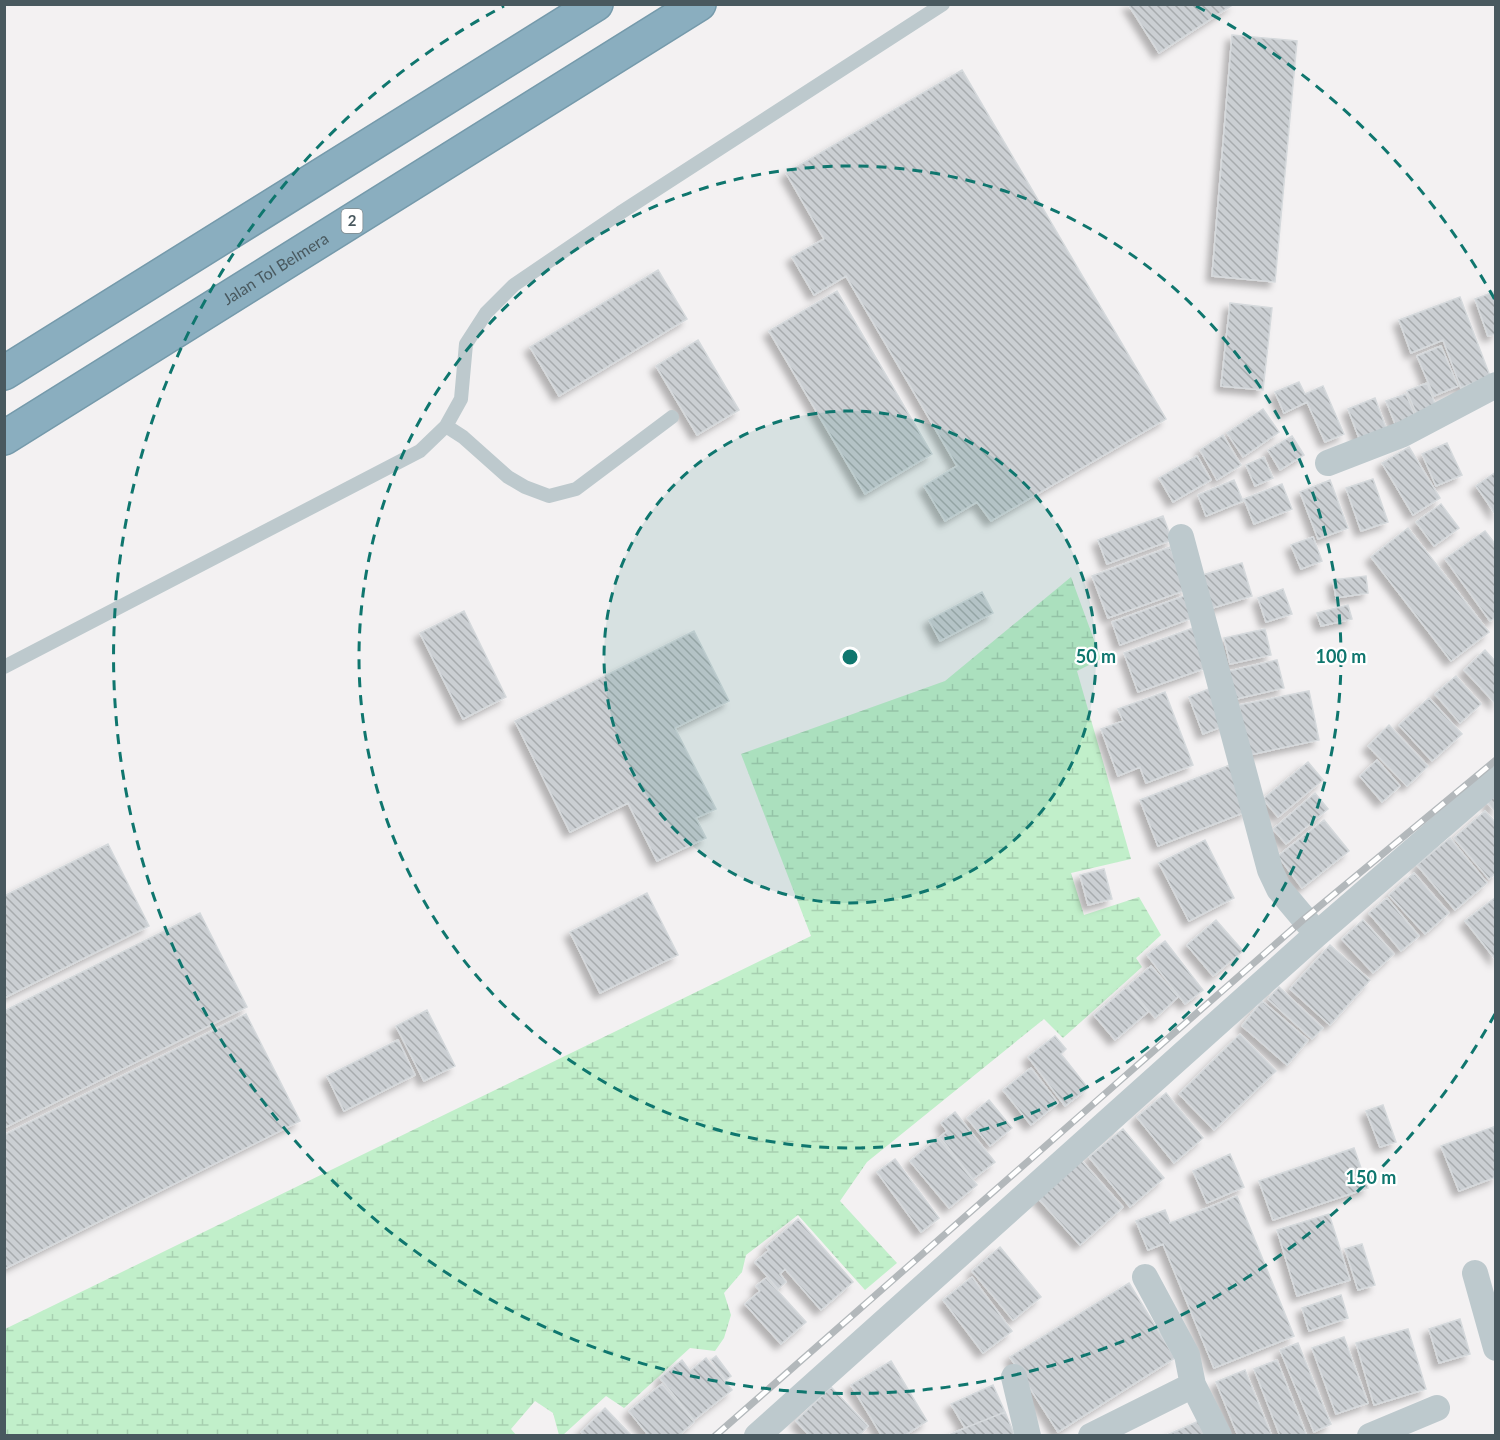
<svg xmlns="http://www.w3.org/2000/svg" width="1500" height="1440" font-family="Lato,sans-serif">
  <defs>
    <pattern id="wetland-marsh" width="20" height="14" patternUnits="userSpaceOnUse" patternTransform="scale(1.5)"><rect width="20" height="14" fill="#c1efca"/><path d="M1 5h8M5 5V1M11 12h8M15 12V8" fill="none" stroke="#a7cfb0"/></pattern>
    <pattern id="building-back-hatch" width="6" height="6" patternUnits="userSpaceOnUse" patternTransform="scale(1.5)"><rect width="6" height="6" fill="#cbcfd3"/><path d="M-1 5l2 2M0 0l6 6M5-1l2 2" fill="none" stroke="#a7abae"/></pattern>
    <filter id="shadow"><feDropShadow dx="-5.5" dy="5.5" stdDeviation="3" flood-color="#0004"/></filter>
  </defs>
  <rect width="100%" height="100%" fill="#f3f1f2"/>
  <path fill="url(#wetland-marsh)" d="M1071 577 1101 659 1077 671 1131 859 1071 873 1084 915 1139 897 1161 935 1136 958 1142 967 1063 1038 1044 1019 867 1162 840 1201 897 1263 865 1290 798 1215 746 1255 742 1272 724 1293 731 1315 724 1338 715 1351 690 1348 624 1408 606 1396 563 1435H559L553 1413 535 1401 511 1429 516 1435H5V1329L811 936 741 754 945 681Z"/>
  <path fill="url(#building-back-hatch)" stroke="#d5d9dc" stroke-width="1.5" filter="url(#shadow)" d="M1128 4H1234L1159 53Z
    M1232 35 1297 41 1275 282 1212 276Z
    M962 70 1166 419 991 521 977 502 945 521 924 486 957 466 846 276 814 295 792 257 824 239 786 173Z
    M658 270 687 319 559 396 530 347Z
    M837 291 932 454 865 494 769 331Z
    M1496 291V334L1488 336 1475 299Z
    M1460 297 1490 376 1461 388 1443 340 1411 353 1399 320Z
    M1230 303 1272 308 1263 390 1221 386Z
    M698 340 739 410 697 435 656 366Z
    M1441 346 1458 386 1434 396 1417 356Z
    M1299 382 1305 394 1323 386 1344 434 1325 442 1307 402 1284 413 1275 392Z
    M1427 383 1438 412 1419 420 1407 391Z
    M1406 394 1418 423 1398 431 1386 401Z
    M1375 398 1389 436 1362 446 1348 409Z
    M1263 409 1279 432 1243 457 1227 433Z
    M1223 435 1241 465 1217 480 1200 450Z
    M1292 436 1304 455 1280 470 1268 450Z
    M1447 443 1462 475 1436 486 1422 454Z
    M1409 447 1440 498 1413 515 1382 463Z
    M1197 456 1211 480 1173 502 1159 478Z
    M1264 457 1273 478 1255 486 1246 465Z
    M1496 472V515L1476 486Z
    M1373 479 1388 522 1361 531 1346 488Z
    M1234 480 1243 501 1206 516 1198 495Z
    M1330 480 1348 528 1318 539 1300 492Z
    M1282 484 1292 509 1254 524 1244 499Z
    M1441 504 1459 528 1434 546 1416 522Z
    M1163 516 1172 540 1107 564 1098 540Z
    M1408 528 1489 632 1451 661 1371 557Z
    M1485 531 1496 545V617L1490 621 1445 559Z
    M1313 537 1322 561 1301 569 1291 545Z
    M1170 547 1186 590 1108 618 1092 576Z
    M1242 563 1252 596 1206 610 1196 577Z
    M1366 576 1368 593 1336 598 1333 580Z
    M1283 589 1292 614 1266 622 1258 598Z
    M982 592 993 613 940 641 929 620Z
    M1184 596 1192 618 1120 645 1112 622Z
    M1348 605 1352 619 1321 626 1317 613Z
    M464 611 506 697 463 719 420 633Z
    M1193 628 1206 668 1138 692 1124 653Z
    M1265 629 1271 655 1230 664 1224 638Z
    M694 631 729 701 675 728 716 809 696 818 706 838 657 861 628 803 570 832 515 721Z
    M1485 650 1496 662V704L1464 670Z
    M1277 660 1284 688 1236 699 1229 671Z
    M1456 676 1481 704 1460 723 1435 694Z
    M1211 688 1226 725 1203 734 1189 697Z
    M1309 691 1319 740 1249 755 1239 705Z
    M1165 692 1193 765 1146 783 1140 767 1118 776 1101 729 1123 721 1118 709Z
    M1429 698 1462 734 1432 761 1399 725Z
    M1389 725 1428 766 1407 786 1368 746Z
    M1377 760 1400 786 1382 802 1360 776Z
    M1308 762 1323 780 1278 817 1263 799Z
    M1230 765 1248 811 1158 846 1140 800Z
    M1315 793 1328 809 1286 844 1273 829Z
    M1496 795V812L1487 802Z
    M1485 811 1496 823V873L1489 879 1454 838Z
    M1324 820 1349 851 1302 888 1278 856Z
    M1450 838 1487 883 1455 910 1417 865Z
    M1205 840 1234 898 1189 921 1159 863Z
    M108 844 149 926 4 998V896Z
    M1104 869 1112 899 1088 905 1080 875Z
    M1414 873 1449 913 1425 934 1389 895Z
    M647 893 678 955 600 993 570 932Z
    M1496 897V960L1465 921Z
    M1387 898 1419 936 1401 951 1369 913Z
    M200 913 247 1007 4 1128V1011Z
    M1216 920 1243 951 1213 976 1187 945Z
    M1363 920 1394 954 1373 973 1342 939Z
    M1165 941 1203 990 1185 1004 1147 955Z
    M1330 945 1370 980 1330 1025 1290 989Z
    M1151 966 1178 997 1155 1018 1128 986Z
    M1127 987 1148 1012 1115 1040 1094 1015Z
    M1279 987 1323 1028 1312 1039 1268 999Z
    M1262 1001 1308 1040 1287 1065 1242 1026Z
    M427 1010 455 1066 424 1081 396 1026Z
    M246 1014 300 1121 4 1269V1135Z
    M1240 1034 1276 1071 1214 1130 1179 1094Z
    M1055 1036 1066 1049 1061 1054 1088 1088 1065 1106 1028 1057Z
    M398 1040 415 1075 344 1111 327 1076Z
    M1031 1068 1058 1103 1031 1125 1003 1090Z
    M1166 1093 1203 1138 1174 1163 1137 1117Z
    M989 1100 1012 1128 990 1146 967 1118Z
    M1383 1105 1396 1142 1380 1147 1366 1111Z
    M955 1112 995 1162 973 1179 940 1137 947 1131 941 1123Z
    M1496 1126V1177L1459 1191 1441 1146Z
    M1123 1129 1164 1178 1130 1207 1089 1157Z
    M938 1138 977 1185 949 1208 910 1161Z
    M1354 1148 1368 1188 1273 1220 1259 1181Z
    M1230 1154 1244 1187 1207 1203 1193 1171Z
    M895 1159 939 1218 921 1232 877 1172Z
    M1080 1159 1123 1207 1080 1245 1037 1197Z
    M1237 1196 1294 1336 1214 1368 1163 1244 1148 1250 1136 1221 1165 1210 1170 1223Z
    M1329 1214 1350 1280 1297 1296 1277 1230Z
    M798 1219 853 1282 821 1310 785 1269 780 1274 786 1282 778 1289 755 1262 769 1250 766 1247Z
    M1362 1244 1375 1285 1358 1290 1345 1249Z
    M1000 1247 1041 1297 1013 1320 972 1271Z
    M972 1277 1012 1331 983 1353 943 1300Z
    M766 1278 806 1322 781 1344 745 1304 760 1291 756 1286Z
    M1129 1283 1175 1358 1058 1432 1010 1357Z
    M1341 1295 1348 1318 1309 1331 1302 1308Z
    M1460 1319 1470 1354 1439 1363 1429 1329Z
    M1408 1329 1426 1389 1374 1405 1356 1343Z
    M1344 1337 1368 1403 1336 1414 1312 1348Z
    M1298 1343 1331 1424 1314 1432 1280 1350Z
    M716 1356 731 1376 726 1380 711 1360Z
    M706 1358 732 1390 694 1420 660 1378 682 1360 690 1371Z
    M1277 1360 1306 1434 1302 1436H1280L1254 1369Z
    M891 1361 927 1421 904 1436H882L851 1385Z
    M1245 1370 1272 1436H1238L1216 1382Z
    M662 1384 694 1422 678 1436H649L629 1411Z
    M993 1385 1005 1412 965 1428 951 1404Z
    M831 1387 868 1426 859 1436H810L796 1421Z
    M605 1408 632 1436H585L581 1432Z
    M1005 1412 1015 1436H947L965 1428Z
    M1201 1420 1207 1436H1165Z"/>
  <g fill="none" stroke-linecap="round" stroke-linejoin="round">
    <g stroke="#759aab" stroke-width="36">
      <g id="highway">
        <path d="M4 373 596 4"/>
        <path id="s1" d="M4 438 699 4"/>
      </g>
    </g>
    <path stroke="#bdc9cd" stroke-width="14" d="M446 426 463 437 508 477 525 487 549 496 576 489 672 417
      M4 667 420 451 446 426 461 399 466 344 486 313 514 285 620 213 943 4"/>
    <path stroke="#bdc9cd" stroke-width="26" d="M1328 463 1403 434 1496 385
      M1181 537 1270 870 1279 889 1317 934
      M1475 1273 1496 1348
      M1145 1277 1187 1355 1193 1385
      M1014 1377 1028 1436
      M757 1436 1317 934 1496 779
      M1091 1436 1193 1385 1219 1436
      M1370 1436 1437 1408"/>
    <use href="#highway" stroke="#8aaebf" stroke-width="33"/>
    <g stroke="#b3b8bb" stroke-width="7">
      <path id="rail" d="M715 1436 1304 919 1496 760"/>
    </g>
    <use href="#rail" stroke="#fff" stroke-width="4.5" stroke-dasharray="14" stroke-linecap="butt"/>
  </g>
  <circle cx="850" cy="657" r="246" fill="#0f766e" fill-opacity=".12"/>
  <g fill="none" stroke="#0f766e" stroke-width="3" stroke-dasharray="10 8">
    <circle cx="850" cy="657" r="246"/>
    <circle cx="850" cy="657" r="491"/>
    <path d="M1495 1014A737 737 0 1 1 504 6M1196 6A737 737 0 0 1 1495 300"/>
  </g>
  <g text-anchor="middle" stroke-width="4.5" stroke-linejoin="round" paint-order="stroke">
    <rect fill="#fff" stroke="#808b8f" stroke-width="1.5" x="341.5" y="209" width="21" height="24" rx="4.5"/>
    <g font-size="15" font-weight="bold" fill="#49595f">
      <text x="352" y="226">2</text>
    </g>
    <g font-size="16" fill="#49595f" stroke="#fff">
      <text dy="6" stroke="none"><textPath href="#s1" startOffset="320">Jalan Tol Belmera</textPath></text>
    </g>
  </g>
  <circle cx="850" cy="657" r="9" fill="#0f766e" stroke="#fff" stroke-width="3"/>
  <g font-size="18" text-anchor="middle" font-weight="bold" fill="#0f766e" stroke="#fff" stroke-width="4.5" stroke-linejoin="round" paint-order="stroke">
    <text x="1096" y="663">50 m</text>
    <text x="1341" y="663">100 m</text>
    <text x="1371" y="1184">150 m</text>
  </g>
  <rect width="1500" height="1440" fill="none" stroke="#49595f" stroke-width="12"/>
</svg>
